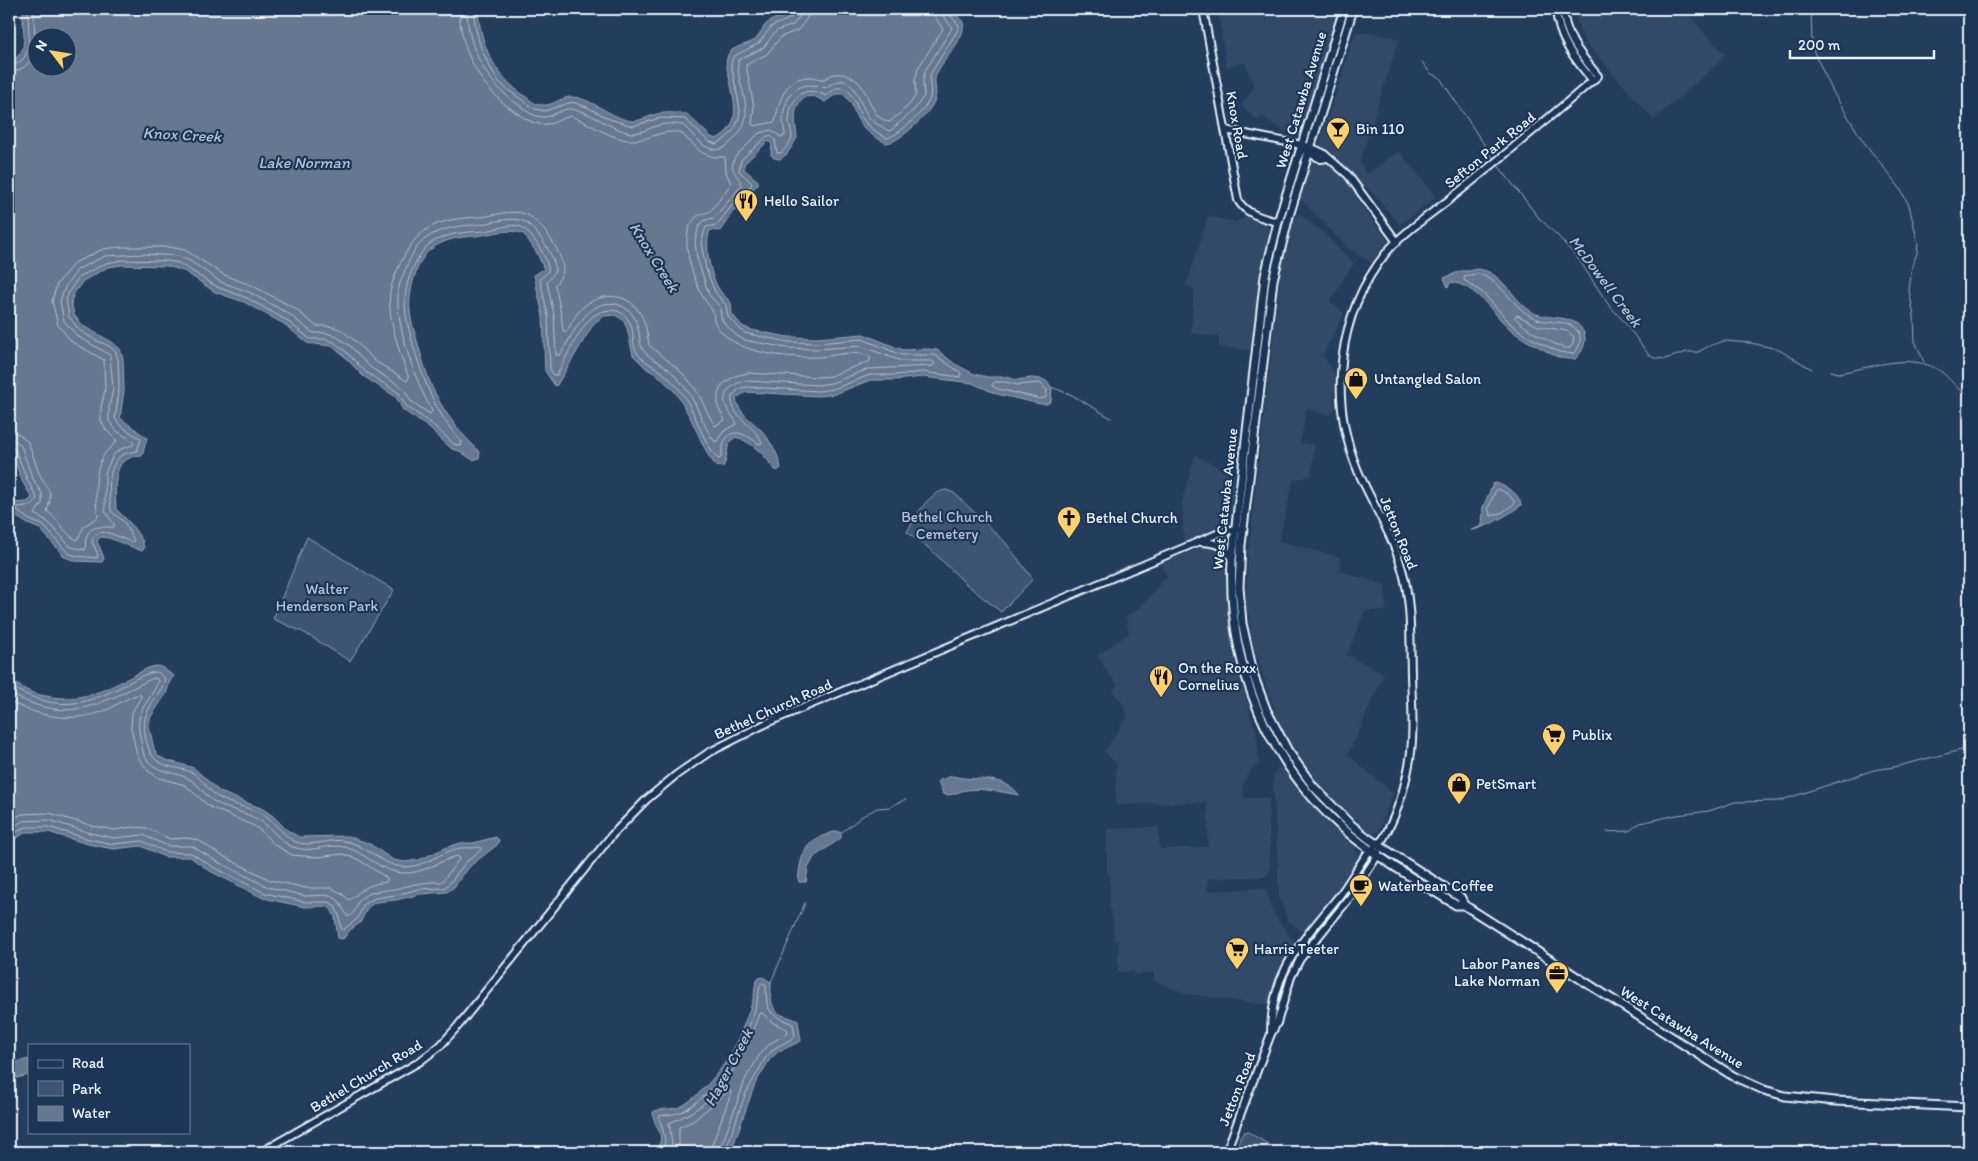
<svg xmlns="http://www.w3.org/2000/svg" width="1978" height="1161" font-family="Itim,sans-serif">
  <rect width="100%" height="100%" fill="#253d5d"/>
  <filter id="ink" filterUnits="userSpaceOnUse"><feTurbulence type="fractalNoise" baseFrequency=".02" numOctaves="2"/><feDisplacementMap in="SourceGraphic" scale="10" xChannelSelector="R" yChannelSelector="G"/><feConvolveMatrix kernelMatrix="1 2 1 2 8 2 1 2 1" color-interpolation-filters="sRGB"/></filter>
  <g filter="url(#ink)">
    <path fill="#334a68" d="M1218 9H1335L1338 15 1299 133 1283 131 1263 117 1257 120 1241 105 1254 87 1245 63 1226 66Z
      M1576 9H1683L1724 54 1721 60 1654 120 1586 43 1577 24Z
      M1355 33H1373L1399 39 1360 161 1366 175 1399 151 1436 197 1400 225 1366 186 1357 193 1358 201 1388 241 1371 263 1347 247 1300 198 1310 168 1314 162Z
      M1299 214 1319 229 1354 263 1330 301 1344 313 1323 356 1335 373 1334 410 1329 415 1306 409 1300 443 1315 445 1311 476 1293 480 1279 541 1339 557 1341 560 1339 571 1385 585 1386 611 1365 610 1347 655 1384 674 1348 755 1393 793 1378 832 1373 834 1348 814 1319 785 1291 745 1277 717 1264 678 1253 644 1246 601 1248 554 1281 269 1293 219Z
      M1208 216 1234 222 1246 217 1265 223 1271 234 1257 307 1252 349 1249 350 1219 347V337L1191 333 1194 289 1186 286Z
      M1195 455 1230 473 1234 476 1230 518 1221 528 1184 545 1182 502Z
      M1208 545 1221 550 1226 556 1228 563 1227 596 1236 668 1250 710V717L1256 729 1259 764 1251 769 1243 784 1244 798H1269L1270 871 1265 877 1208 878 1207 891 1264 888 1267 890 1269 903 1275 916 1295 942 1278 979 1271 1002 1266 1005 1186 994 1154 981V973L1134 974V971L1118 972V941H1114L1113 918 1110 909V875H1107V829L1158 827 1160 849 1208 847 1207 802 1116 805V763L1104 752 1127 717 1124 705 1113 692 1118 684 1112 679 1097 655 1129 634 1126 617 1142 606 1167 576 1160 564Z
      M1281 767 1318 813 1355 847 1359 857 1356 865 1341 888 1309 928 1303 931 1299 930 1288 920 1279 898 1273 776 1277 768Z"/>
    <path fill="#3e5472" stroke="#93a2b5" d="M946 490 954 493 1005 542 1033 579 1001 612 965 583 930 549 907 532C916 517 927 493 946 490Z
      M307 537 394 590 350 661 303 632 273 619Z
      M1244 1132H1248L1281 1152H1236L1240 1138Z"/>
    <path fill="#657890" stroke="#99a8ba" fill-rule="evenodd" d="M23 9H478C480 45 495 76 525 96 530 100 535 105 542 105 551 107 561 97 571 97 590 97 611 118 631 121 639 122 649 116 657 114 667 112 677 113 687 114L711 137 716 139C743 126 734 100 729 77 728 71 725 64 727 58 729 46 746 46 755 40 761 35 762 26 769 22 777 16 785 19 791 9H886L896 11 909 9H951L963 22C967 38 943 59 937 73 932 82 938 90 935 99 931 113 901 141 887 143 876 139 862 129 857 118 853 109 851 100 843 94H836L825 102 814 96 804 97C791 109 796 123 797 138L787 154 780 159 774 158 771 155 772 144 768 141 744 164V169L758 181V184L734 210 720 231 710 230C704 247 710 276 720 291 723 295 728 299 731 303L732 314 742 326 751 330 788 337 817 338 863 334 903 350 928 349 937 350 955 364 974 374 987 377H1007L1017 380 1031 378 1042 379 1048 382 1052 389 1051 401 1047 404H1040L997 394 972 383 923 377 895 380H870L835 394 819 396 746 392 736 398C737 411 751 420 760 429 769 438 779 455 781 468L777 471C772 468 770 463 766 458 758 449 748 441 736 437L729 442 725 463 723 467 716 466 708 455 690 417 676 393 659 376 647 369 633 355 627 328 623 320 615 315 604 316 594 323 557 385 555 386 545 371 543 316 534 275 544 269 537 253 524 234C509 227 490 235 475 236 460 237 444 239 431 249 416 260 408 293 410 311 411 324 416 336 419 348 424 364 428 381 436 395 447 417 462 435 480 452L479 458 473 460 459 451 452 449 429 428 403 410 396 397 363 376 341 353 331 346 307 343 284 324 244 302 215 292 184 271 167 266 122 265 108 267 83 281 74 293 71 301 74 315 83 326 112 342 120 349 123 359 124 390 120 418 147 438 142 456 131 457 121 463C114 478 115 493 116 509L131 524 142 540 144 549 142 551 109 538 100 537 97 541 104 558 102 562 75 561 65 557 40 529 28 524 12 514 13 503 27 502 32 498 22 481 9 445V61C32 55 21 27 23 9ZM38 38H68V68H38Z
      M1477 269C1503 271 1513 302 1534 313 1549 320 1571 314 1581 328 1589 338 1584 351 1575 359 1562 360 1554 356 1543 349 1531 343 1520 338 1510 329 1492 313 1478 286 1451 282L1448 287 1444 278 1461 271H1469Z
      M1496 483C1506 487 1519 492 1521 505 1514 512 1480 531 1471 530L1482 526 1483 507 1493 484Z
      M156 666 161 667 174 676 170 681 166 694 150 718 149 726 154 749 158 756 166 760 194 768 220 792 263 809 273 816 287 830 299 837 348 836 370 844 393 860 404 862 419 860 445 848 460 843H473L496 837 499 840 497 845 470 866 454 887 447 892 420 894 396 900 376 902 368 907 360 923 350 930 343 939 338 938 335 917 331 909 326 906 305 907 263 898 210 871 190 857H165L141 846 113 849 88 844 48 832H26L9 843V680C17 684 25 690 33 693 81 707 107 689 148 668Z
      M952 776C974 782 1005 774 1019 795 1002 792 984 788 966 790 958 791 952 797 943 794L938 781Z
      M837 831 841 833V838L814 857 808 868 806 882H799C798 877 799 872 800 866 805 842 814 838 837 831Z
      M763 977 771 982C771 994 769 1010 782 1015 788 1017 793 1018 798 1021L801 1041 778 1052 770 1059 755 1084 734 1143 728 1152H653C670 1136 653 1129 653 1112 661 1107 673 1111 682 1106 702 1095 730 1061 738 1039 744 1025 750 1010 754 996 755 991 754 985 757 981 759 977 759 978 763 977Z
      M29 1059V1075L13 1079 9 1087V1064Z"/>
    <g fill="none" stroke-linecap="round" stroke-linejoin="round">
      <path stroke="#b4c1ce" stroke-width="1" d="M467 9C467 48 487 84 519 105 526 111 533 116 542 117 552 118 561 108 571 109 589 110 611 130 631 133 641 134 651 127 660 125 668 123 676 124 683 125L704 146 716 150C724 149 729 144 735 138 759 111 736 89 738 60L763 48 776 31 793 25 800 16 801 9
        M473 9 476 30 481 48 489 65 499 82 508 90 535 109 545 111 572 102 587 107 609 119 633 126 660 118 685 119 708 141 716 144C730 139 740 124 740 109L731 64 733 57 759 43 772 26 791 18 795 9
        M809 9 807 18 798 30 781 37 767 54 746 65 754 107 752 124 754 126 775 122C779 102 784 78 809 77 814 76 820 80 824 79 827 78 829 76 831 75 840 72 850 75 857 81 870 92 870 119 890 122L909 105 916 95 915 81 918 68 943 29 935 17 934 9
        M9 65C37 64 27 27 28 9
        M9 72C43 70 33 31 34 9
        M1478 274C1504 280 1513 312 1540 320 1551 323 1569 320 1577 330 1583 338 1580 348 1573 354L1559 352 1527 336 1512 325 1483 293 1464 280 1465 276Z
        M1517 315 1538 326 1567 331 1574 337 1573 344 1570 348H1564C1552 343 1522 328 1515 317Z
        M995 382H1006L1017 385 1040 383 1047 390 1046 397 1041 399 998 389 992 386Z
        M9 432 19 434 28 442 39 473 50 493V500L47 511C57 518 67 537 77 540L84 526 98 517C95 497 93 469 106 452 109 448 114 445 117 441L106 430 101 421V408L105 389 104 360 72 342 58 325 52 301 57 284 74 263 103 249 122 247H169L185 250 224 275 253 286 294 308 316 326H328L340 329 354 340 375 361 407 381 409 378C400 354 387 318 390 292 392 282 397 270 402 260 420 224 441 219 480 217 494 216 510 209 525 214 540 219 562 252 563 268 563 275 559 280 555 285L561 313 563 331H567C571 324 574 317 579 311 594 294 623 290 637 309 646 320 647 332 649 345 663 358 679 367 690 382 701 395 706 412 715 426L725 420 718 408V394L722 385 735 376 747 373 818 377 830 376 870 361V357C853 349 835 356 818 357 786 358 731 354 715 323 713 319 714 315 713 312 711 307 702 298 699 289 691 270 678 235 696 217 701 213 705 214 710 211 713 209 727 189 731 184L726 172 725 157H714L702 153 680 132C659 130 650 140 633 140 613 141 590 123 571 116 561 118 552 126 541 124 530 123 523 117 514 111 480 88 460 50 459 9
        M9 439 16 441 21 446 32 477 42 494V503L35 514 47 521 71 547 85 550C86 546 85 542 86 538 90 523 104 528 114 527V524L105 511V473L113 455 121 449 133 445 134 442 117 431 109 421V408L113 389 110 355 77 336 64 321 60 301 65 287 78 269 105 256 143 254 179 256 190 261 221 282 249 292 289 314 313 333H327L337 337 349 345 370 367 403 388 411 401 430 414 432 411C416 383 396 327 398 295 398 286 403 274 407 266 410 259 413 251 418 246 431 230 454 226 474 225 489 224 508 216 523 221 534 225 556 257 555 270 554 275 550 278 547 282L554 315 556 355H560C572 336 587 298 616 304 621 305 628 309 632 314 641 326 638 343 643 350 649 358 660 362 667 368 673 373 678 379 683 385 698 402 702 426 715 442L717 441 724 431 737 424C735 419 731 415 728 410 718 395 732 382 747 381L818 385 832 383 868 369 933 366 935 363 932 361H901L861 346 817 349 787 348 744 340 736 335 724 323 721 317 720 307 709 295 697 258 695 241 699 226 705 220 714 218 742 185C738 174 728 170 735 157L759 133 771 130 781 137 785 136C785 131 783 126 783 120 784 94 799 78 825 88 854 66 857 100 868 116 872 122 881 126 887 130L890 131 914 110 924 96 923 81 925 71 952 28 943 15 941 9
        M9 446 15 449 27 479 37 498 33 505 18 507 17 511 30 520 43 525 68 553 77 556 97 558 98 555 92 541C98 523 119 538 131 542L134 541 125 523 111 511C109 495 106 465 122 455 127 452 132 452 137 451L141 439 121 426 115 419 119 390 118 360 116 352 109 346 95 340 79 330 69 317 66 299 70 290 79 277 106 263 122 260 168 261 179 263 217 287 247 298 286 320 310 339H326L334 342 344 350 366 372 399 393 406 406 432 424 454 444 461 446 462 442C437 416 424 382 414 348 405 316 399 296 415 264 421 252 427 243 441 238 456 232 470 232 486 231 496 229 509 224 519 226 530 229 551 262 548 272L540 279 548 316 550 369 553 375H557C564 361 580 329 590 319 600 309 618 306 627 318 636 330 631 341 636 351 641 361 655 366 663 373 668 377 674 383 679 389 696 410 700 439 718 459L721 458C724 428 737 427 759 444L762 443C756 425 729 417 732 396L739 389 746 387 819 391 833 389 870 375H895L923 372 960 377 961 373 935 355H902L862 339 817 343 788 342 744 333 728 317 726 305 715 292 706 269 701 243 706 227 717 225 740 195 752 185 751 182 739 171 741 160 767 136H771L775 140 777 153H781C785 149 791 142 792 137 792 132 789 126 789 121 790 98 804 83 826 96L836 88C854 86 855 106 862 118 867 126 879 134 887 138 899 135 928 109 930 97 932 89 928 81 931 73L959 28V25L949 14 948 9
        M1499 489 1509 495 1515 503 1503 512 1491 516 1488 508 1496 490Z
        M9 686C53 710 78 709 123 686 134 680 146 672 158 672L165 679C161 693 151 702 146 715 142 725 146 743 150 752 158 769 179 766 193 773 203 779 208 791 218 797 234 807 255 807 270 820 279 827 285 837 296 842 312 848 329 838 345 841 367 845 382 866 403 867 425 868 440 851 461 848 467 847 473 849 479 847L482 849 466 862 450 883 444 888 419 889 395 895 375 898 364 904 357 919 343 930 341 928 339 915 334 905 329 902H305L265 893 213 867 191 853 166 852 142 841 113 844 89 839 48 827H25L9 837
        M9 693C67 725 97 706 151 679L156 678 158 681C150 704 134 708 140 736 141 742 142 749 144 755 154 774 173 770 189 779 199 784 205 796 215 802 231 812 251 812 266 825 276 833 283 845 296 848 312 853 329 843 345 847 366 853 381 872 403 873 423 874 439 861 457 856L460 858 442 882C425 881 411 885 395 889 383 891 372 890 361 898 355 904 357 913 348 917L339 901 330 895 305 896 268 887 216 861 192 846H168L143 835 114 838 90 833 49 820 23 821 9 829
        M9 701C38 717 72 723 104 711 116 706 127 697 140 694L141 697 132 712 131 728 137 755 148 771 159 778 185 785 210 807 254 826 261 831 275 845 292 855 316 857 343 854 359 860 387 878 388 880 386 882C365 885 364 889 349 900L341 893 331 888H306L270 880 219 854 198 840 187 838 170 839 146 828 132 827 115 830 92 826 49 813 22 814 9 821
        M661 1152C670 1139 661 1130 659 1116 668 1114 677 1115 685 1110 725 1087 754 1030 760 985L763 983 766 985C766 1013 769 1014 793 1024L795 1037 775 1048 766 1057 745 1095 725 1152
        M668 1152 672 1144 669 1123C721 1103 741 1063 759 1014L762 1013 773 1023 787 1029 788 1033 771 1043 762 1051 746 1078 719 1152
        M677 1152 679 1145V1127L693 1121 730 1090 731 1093 712 1145 711 1152"/>
      <path stroke="#99a8ba" stroke-width="1" d="M1811 9 1812 42 1814 52 1833 92 1863 141 1899 187 1909 205 1918 243 1917 253 1912 266 1909 291 1914 316 1915 341 1924 362
        M1422 62 1430 73 1440 78 1495 161
        M1497 164 1539 218 1559 237 1579 260 1608 304 1626 324 1648 354 1654 358 1665 359 1687 352H1698L1709 346 1724 341 1751 343 1777 349 1812 369
        M1831 371 1839 373C1869 368 1904 354 1933 367 1948 373 1953 388 1969 395
        M1051 387 1072 395 1111 418
        M842 832 861 817 877 808 890 807 906 799
        M1607 832 1629 831 1640 823 1677 815 1709 811 1735 802 1779 801 1874 770 1894 767 1969 748
        M771 982 805 903
        M1441 1145 1442 1152"/>
      <g stroke="#e8f1f8" stroke-width="10">
        <path id="tertiary" d="M1203 9 1238 200C1245 214 1263 218 1278 222
          M1556 9C1558 39 1574 58 1593 81
          M1225 130 1292 143 1310 147 1323 153 1348 175 1397 242
          M1305 151 1321 159 1327 158
          M1201 542C1216 543 1227 545 1232 560
          M1271 1034C1271 970 1302 942 1339 896 1349 883 1357 868 1367 854 1372 848 1378 845 1383 839 1396 817 1403 794 1408 770 1415 739 1412 707 1411 675 1410 639 1412 603 1402 569 1392 534 1372 503 1358 471 1328 399 1337 315 1386 253 1403 232 1434 212 1455 195 1504 156 1551 116 1598 76 1581 55 1565 37 1563 9
          M261 1152 419 1062 440 1046 458 1026 612 835 646 800 676 775 708 753 769 722 1224 531 1240 529
          M1226 1152 1271 1034 1277 1023 1291 977 1300 959 1351 896 1378 855V852"/>
      </g>
      <g stroke="#e8f1f8" stroke-width="11">
        <path id="secondary" d="M1344 9 1278 222 1265 276 1232 560C1227 666 1269 768 1352 836 1384 862 1421 883 1456 905H1464
          M1353 9 1289 216 1273 280 1241 545 1239 587 1242 623 1254 677 1266 709 1288 751 1313 786 1349 823 1369 839 1461 898 1464 905 1733 1076 1764 1090 1785 1096 1835 1101 1969 1107"/>
      </g>
      <use href="#tertiary" stroke="#1d3557" stroke-width="6"/>
      <use href="#secondary" stroke="#1d3557" stroke-width="7"/>
    </g>
  </g>
  <defs>
    <g id="bar-pin" transform="scale(1.25)"><path d="M0 17L-7.5 6A9.5 9.5 0 1 1 7.5 6Z" fill="#ffd166" stroke="#1d3557"/><path d="M-6-5H6L.8 .8V4.5H3.5V6h-7V4.5H-.8V.8Z" fill="#111"/></g>
    <g id="restaurant-pin" transform="scale(1.25)"><path d="M0 17L-7.5 6A9.5 9.5 0 1 1 7.5 6Z" fill="#ffd166" stroke="#1d3557"/><path d="M-5-6h1v4h1v-4h1v4h1v-4h1v5L-1.5 .5V6h-2V.5L-5-1ZM5-6V6H3V1.5H1.5Q1.5-4 5-6Z" fill="#111"/></g>
    <g id="shop-pin" transform="scale(1.25)"><path d="M0 17L-7.5 6A9.5 9.5 0 1 1 7.5 6Z" fill="#ffd166" stroke="#1d3557"/><path d="M-5-2.5h2.3a2.7 3.5 0 0 1 5.4 0H5L5.5 6h-11ZM-1.5-2.5h3a1.5 2.3 0 0 0-3 0Z" fill="#111"/></g>
    <g id="church-pin" transform="scale(1.25)"><path d="M0 17L-7.5 6A9.5 9.5 0 1 1 7.5 6Z" fill="#ffd166" stroke="#1d3557"/><path d="M-1.2-6h2.4v3.5h3.3v2.4h-3.3V6h-2.4V-.1h-3.3v-2.4h3.3Z" fill="#111"/></g>
    <g id="supermarket-pin" transform="scale(1.25)"><path d="M0 17L-7.5 6A9.5 9.5 0 1 1 7.5 6Z" fill="#ffd166" stroke="#1d3557"/><path d="M-6-5.5h2.5l.6 2H6L4.5 2H-2.5L-4.4-4H-6ZM-1.5 3.2a1.3 1.3 0 1 0 .1 0ZM3 3.2a1.3 1.3 0 1 0 .1 0Z" fill="#111"/></g>
    <g id="cafe-pin" transform="scale(1.25)"><path d="M0 17L-7.5 6A9.5 9.5 0 1 1 7.5 6Z" fill="#ffd166" stroke="#1d3557"/><path d="M-5.5-4.5H6V0H3Q3 3.5 0 3.5H-2.5Q-5.5 3.5-5.5 0ZM3-3.2v2h1.7v-2ZM-6 4.5H4V6H-6Z" fill="#111"/></g>
    <g id="office-pin" transform="scale(1.25)"><path d="M0 17L-7.5 6A9.5 9.5 0 1 1 7.5 6Z" fill="#ffd166" stroke="#1d3557"/><path d="M-6-3h4V-5.5h4V-3h4V5H-6ZM-1-4.5V-3h2v-1.5ZM-6 0V1H6V0Z" fill="#111"/></g>
  </defs>
  <g fill-rule="evenodd">
    <use href="#bar-pin" x="1338" y="129"/>
    <use href="#restaurant-pin" x="746" y="201"/>
    <use href="#shop-pin" x="1356" y="379"/>
    <use href="#church-pin" x="1069" y="518"/>
    <use href="#restaurant-pin" x="1161" y="677"/>
    <use href="#supermarket-pin" x="1554" y="735"/>
    <use href="#shop-pin" x="1459" y="784"/>
    <use href="#cafe-pin" x="1361" y="886"/>
    <use href="#supermarket-pin" x="1237" y="949"/>
    <use href="#office-pin" x="1557" y="973"/>
  </g>
  <g text-anchor="middle" stroke-width="4.5" stroke-linejoin="round" paint-order="stroke">
    <g font-size="15" fill="#e8f1f8" stroke="#1d3557">
      <text transform="translate(1301 100) rotate(-73)" y="5">West Catawba Avenue</text>
      <text transform="translate(1237 125) rotate(80)" y="5">Knox Road</text>
      <text transform="translate(1490 150) rotate(-39)" y="5">Sefton Park Road</text>
      <text transform="translate(1225 499) rotate(-84)" y="5">West Catawba Avenue</text>
      <text transform="translate(1399 533) rotate(68)" y="5">Jetton Road</text>
      <text transform="translate(773 709) rotate(-24)" y="5">Bethel Church Road</text>
      <text transform="translate(1682 1027) rotate(32)" y="5">West Catawba Avenue</text>
      <text transform="translate(366 1076) rotate(-31)" y="5">Bethel Church Road</text>
      <text transform="translate(1237 1089) rotate(-69)" y="5">Jetton Road</text>
    </g>
    <g font-size="15" fill="#e8f1f8" stroke="#1d3557" text-anchor="start">
      <text x="1356" y="134">Bin 110</text>
      <text x="764" y="206">Hello Sailor</text>
      <text x="1374" y="384">Untangled Salon</text>
      <text x="1086" y="523">Bethel Church</text>
      <text x="1178" y="673">On the Roxx<tspan x="1178" dy="17">Cornelius</tspan></text>
      <text x="1572" y="740">Publix</text>
      <text x="1476" y="789">PetSmart</text>
      <text x="1378" y="891">Waterbean Coffee</text>
      <text x="1254" y="954">Harris Teeter</text>
      <text x="1540" y="969" text-anchor="end">Labor Panes<tspan x="1540" dy="17">Lake Norman</tspan></text>
    </g>
    <g font-size="15" fill="#b5c2d0" stroke="#1d3557">
      <text x="947" y="522">Bethel Church<tspan x="947" dy="17">Cemetery</tspan></text>
      <text x="327" y="594">Walter<tspan x="327" dy="17">Henderson Park</tspan></text>
    </g>
    <g font-size="16" font-style="italic" fill="#b4c1ce" stroke="#1d3557">
      <text transform="translate(182 134) rotate(3)" y="6">Knox Creek</text>
      <text x="304" y="168">Lake Norman</text>
      <text transform="translate(655 257) rotate(58)" y="6">Knox Creek</text>
      <text transform="translate(1606 281) rotate(53)" y="6">McDowell Creek</text>
      <text transform="translate(728 1067) rotate(-62)" y="6">Hager Creek</text>
    </g>
  </g>
  <rect width="1978" height="1161" fill="none" stroke="#1d3557" stroke-width="30"/>
  <rect x="15" y="15" width="1948" height="1131" fill="none" stroke="#e8f1f8" stroke-width="2" filter="url(#ink)"/>
  <rect x="28" y="1044" width="162" height="90" fill="#1d3557" stroke="#6e8097"/>
  <rect x="38" y="1060" width="25" height="8" fill="#1d3557" stroke="#6e8097"/>
  <text x="72" y="1068" font-size="15" fill="#e8f1f8">Road</text>
  <rect x="38" y="1081" width="25" height="15" fill="#3e5472" stroke="#6e8097"/>
  <text x="72" y="1094" font-size="15" fill="#e8f1f8">Park</text>
  <rect x="38" y="1106" width="25" height="15" fill="#657890" stroke="#6e8097"/>
  <text x="72" y="1118" font-size="15" fill="#e8f1f8">Water</text>
  <g transform="translate(52 52) rotate(301)"><circle r="24" fill="#1d3557" stroke="#6e8097"/>
  <path d="M0-4L9 19L0 12L-9 19Z" fill="#ffd166"/>
  <text y="-8" font-size="14" font-weight="bold" text-anchor="middle" fill="#e8f1f8">N</text>
  </g>
  <path d="M1790 50v8h144v-8" fill="none" stroke="#e8f1f8" stroke-width="2.5"/>
  <text x="1798" y="50" font-size="15" fill="#e8f1f8" stroke="#1d3557" stroke-width="4" paint-order="stroke">200 m</text>
</svg>
